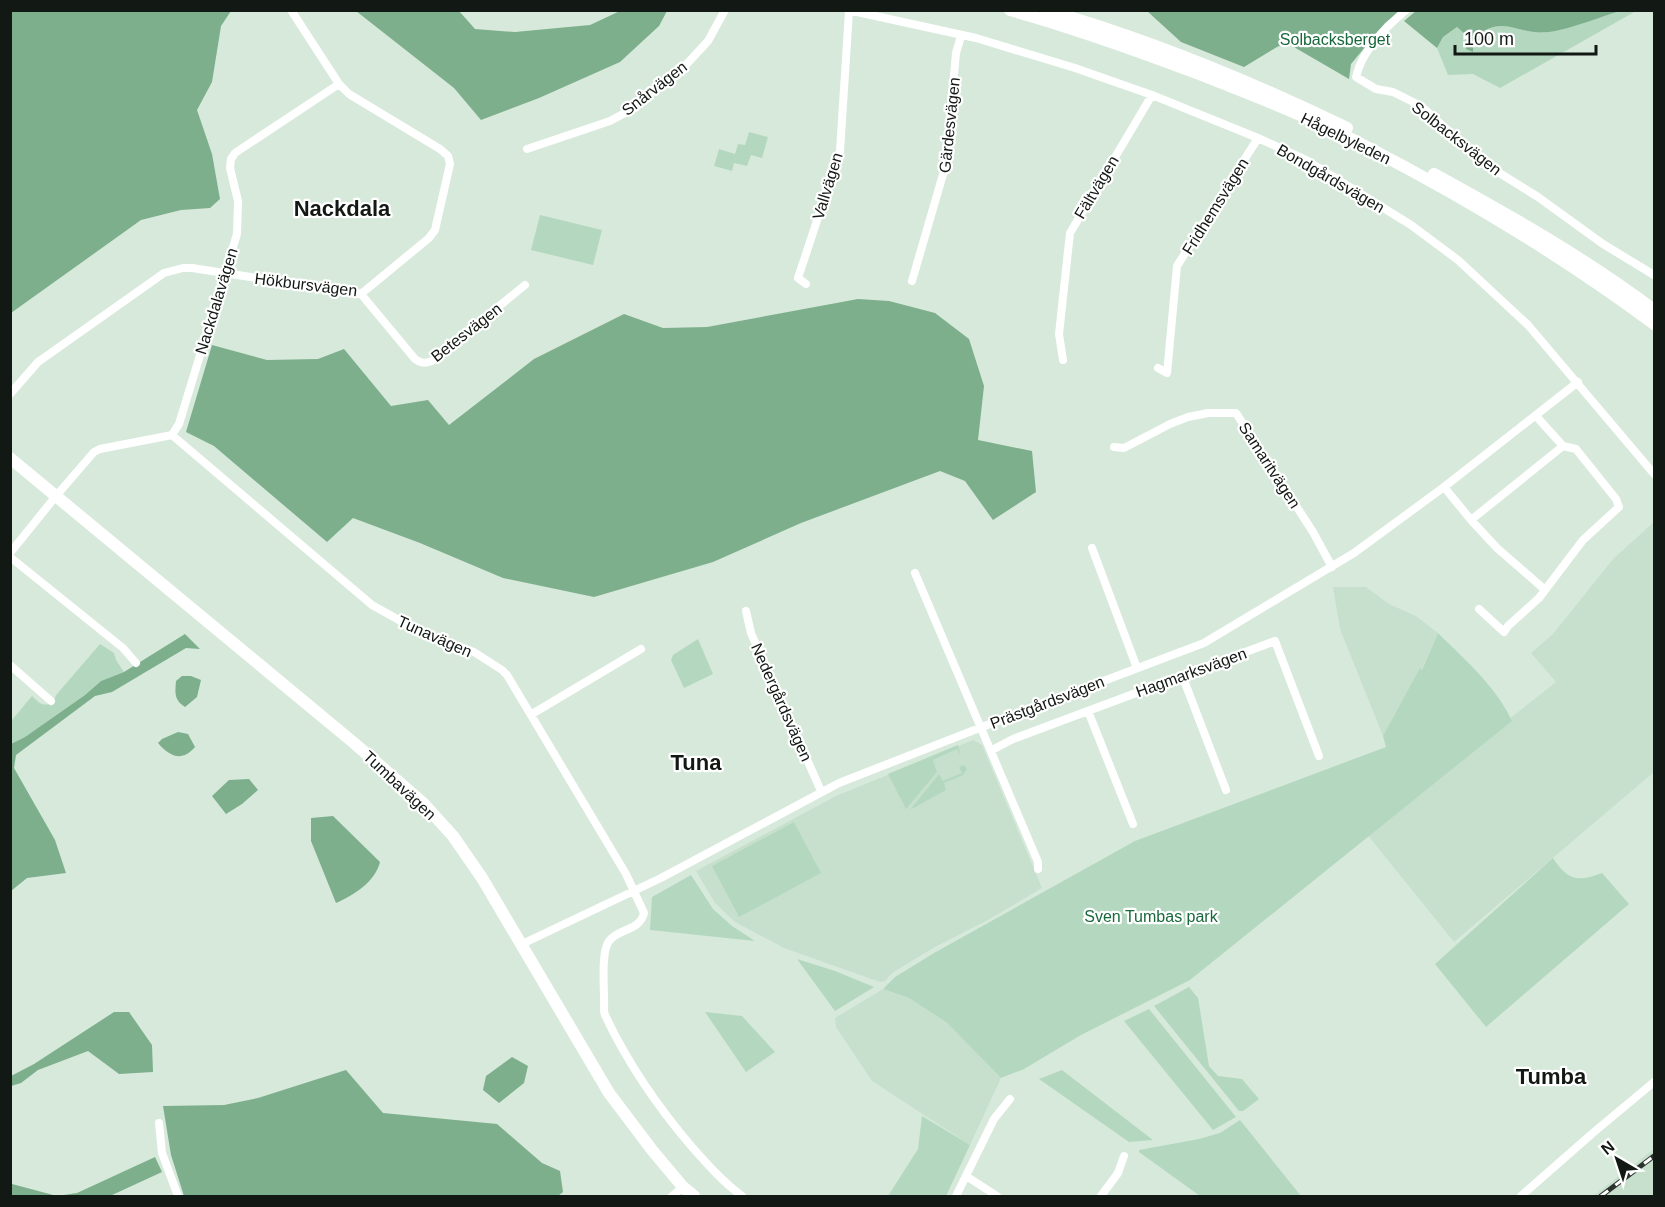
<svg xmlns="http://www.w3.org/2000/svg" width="1665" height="1207" font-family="Helvetica,sans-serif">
  <rect width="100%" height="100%" fill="#d7e9db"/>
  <path fill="#c7e0ce" d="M1654 522V772L1454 942 1361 827 1480 742 1556 682 1531 653 1553 634 1613 559Z
    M1333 587H1366L1389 604 1416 616 1438 633 1414 687 1383 736 1340 629Z
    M973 740 982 745 1042 888 988 920 935 947 892 973 885 981 880 982 784 948 735 922 715 903 696 871 836 796Z
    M883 989 909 998 948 1024 1001 1078 970 1145 872 1081 836 1027 835 1018Z
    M1654 1149V1196H1593Z"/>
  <path fill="#b4d8bf" d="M1620 11H1636L1500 88 1473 74 1448 75 1437 48 1443 37 1457 27 1467 36 1473 52 1474 37C1508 13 1515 36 1549 32 1568 30 1600 17 1620 11Z
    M749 132 768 137 762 158 751 155 747 166 734 163 732 171 714 166 719 149 735 154 738 144 745 145Z
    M540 215 602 230 593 265 531 250Z
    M1438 633C1464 659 1496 686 1512 721L1190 980 1081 1035 1024 1069 1001 1078 947 1023 909 998 883 989 895 977 934 953 1135 841 1386 747 1383 736 1420 668 1422 670Z
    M698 639 713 674 684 688 671 660 673 655Z
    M100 644 114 653 116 660 124 672 101 681 85 695 25 737 11 744V721L32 696C39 703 43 707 52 703L57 694Z
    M958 745 961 756 957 749 933 760 937 772 906 809 888 774Z
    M964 765 967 769 963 775 944 783 946 790 910 810 939 774 943 781 962 773 959 767Z
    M794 822 821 873 739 917 712 866Z
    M1553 858C1568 881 1578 882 1602 873L1629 904 1486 1027 1435 964Z
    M691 875 713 909 732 926 755 941 650 930 652 897Z
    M797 959 835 971 874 987 835 1011Z
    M1189 987 1198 998 1209 1066 1218 1076 1242 1079 1259 1099 1243 1111H1239L1154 1006Z
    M1149 1009 1236 1117 1213 1130 1124 1021Z
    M705 1012 742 1016 775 1052 746 1072Z
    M1062 1070 1153 1140 1129 1142 1039 1079Z
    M922 1116 970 1145 946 1196H888L918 1149Z
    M1240 1120 1301 1196H1200L1139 1152V1150L1199 1139 1220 1133Z"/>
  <path fill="#7daf8c" d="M11 10 231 11 221 26 212 82 197 110 212 154 220 199 210 208 181 210 141 220 11 313Z
    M1417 10H1620V11C1600 17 1568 30 1549 32 1515 36 1507 13 1474 37L1473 52 1466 49 1467 36 1457 27 1443 37 1437 48 1404 21Z
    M356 11H459L475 29 515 32 590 25 620 11H667L659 26 620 62 539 98 481 120 454 88Z
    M1147 11H1400L1385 23 1351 64 1349 79 1287 43 1277 47 1244 67 1181 42Z
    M858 299 889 301 935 313 969 339 984 386 978 440 1032 451 1036 492 993 520 965 481 940 471 801 523 713 562 594 597 503 578 420 543 353 518 327 542 214 446 186 432 212 345 267 360 318 359 344 349 391 406 428 400 449 425 534 359 624 314 663 328 707 327Z
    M185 634 200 649 186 648 112 692 95 696 16 755 14 768 55 840 66 873 27 878 11 891V744L25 737 85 695 101 681 124 672Z
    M182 676H191L201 680 197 697 185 707C174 700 175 693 176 681Z
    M178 732 188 734 195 747C182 762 170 757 158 743L162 739Z
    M249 779 258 790 242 804 226 814 212 796 229 780Z
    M333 816 380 862C375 882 354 895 336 903L311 841V818Z
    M114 1012H129L152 1045 153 1072 119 1074 88 1051 38 1070 21 1083 11 1086V1076L34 1064Z
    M512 1057 528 1066 524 1083 499 1103 483 1090 486 1076Z
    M346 1070 383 1113 497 1124 542 1163 560 1171 563 1192 558 1196H184L171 1155 163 1106 224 1105 258 1098Z
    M155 1157 162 1172 110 1196H11V1174L12 1184 57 1196 77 1193Z"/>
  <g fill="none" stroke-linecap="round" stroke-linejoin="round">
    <path stroke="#fff" stroke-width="8" d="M848 10 976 38 1075 68 1152 95 1258 138 1306 160 1411 225 1458 260 1528 325 1654 474
      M1406 10C1385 28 1362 50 1356 77L1376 89 1393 92 1421 106 1485 164 1538 197 1603 244 1654 275
      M527 149 610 121 623 114 684 67 708 41 725 10
      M912 281 946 164 956 53 961 36
      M806 284 798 278 840 151 849 11
      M361 294 415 359C421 363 424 364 432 361L525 285
      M1063 360 1059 334 1070 233 1152 95
      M1158 368 1167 373 1177 266 1258 138
      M10 394 38 362 164 273 183 268H192L361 294 429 238 435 230 450 164 448 156 440 149 349 94 339 84 291 10
      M172 435 372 605 424 634 474 652 502 670 507 675 626 874 644 913C640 931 619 928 609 941 600 953 605 994 604 1011L605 1015C628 1064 657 1106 692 1147 708 1165 723 1182 742 1196
      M1114 447 1124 448 1170 424 1188 417 1208 413H1236L1313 532 1332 567
      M1444 487 1471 520 1497 548 1544 589
      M1471 520 1563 446
      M1092 548 1137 668
      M10 553 56 496 94 452 100 449 172 435 179 424 237 234 238 201 230 168 231 159 235 153 339 84
      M10 557 123 648 136 663
      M915 573 1038 862V869
      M1479 609 1504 632 1508 626 1539 598 1583 540 1619 507 1616 499 1576 449 1563 446 1536 416
      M746 611 751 633 821 791
      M10 665 51 701
      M1182 675 1226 790
      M1088 711 1133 824
      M532 714 641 649
      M992 750 1013 739 1275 641 1319 756
      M520 945 661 878 839 783 982 727 1204 643 1354 553 1444 487 1578 382
      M159 1123 162 1153 178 1196
      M966 1176 997 1196
      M672 1196 683 1187
      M956 1196 994 1119 1010 1099
      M1101 1196 1118 1173 1124 1156
      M1521 1196 1594 1132 1654 1082"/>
    <path stroke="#fff" stroke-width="12" d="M1010 10C1074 28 1136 50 1199 74 1255 96 1312 118 1365 146 1466 198 1564 257 1654 324
      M1046 10C1147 39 1252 82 1347 128
      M1434 174C1509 215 1585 258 1654 310
      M10 458 354 743 423 803 453 836 482 878 609 1093 652 1150 683 1187 694 1196"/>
    <g stroke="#2c332e" stroke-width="5">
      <path id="rail" d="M1601 1196 1654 1156"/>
    </g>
    <use href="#rail" stroke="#fff" stroke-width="3" stroke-dasharray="9" stroke-linecap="butt"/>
  </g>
  <g text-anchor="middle" stroke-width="4.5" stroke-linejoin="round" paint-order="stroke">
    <g font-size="16" fill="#19683c" stroke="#fff">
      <text x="1335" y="45">Solbacksberget</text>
      <text x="1151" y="922">Sven Tumbas park</text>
    </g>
    <g font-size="16" fill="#121814" stroke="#fff">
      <text transform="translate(654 88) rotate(-38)" y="6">Snårvägen</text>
      <text transform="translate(949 125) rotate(-84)" y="6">Gärdesvägen</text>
      <text transform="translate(1346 138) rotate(26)" y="6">Hågelbyleden</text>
      <text transform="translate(1457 138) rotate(38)" y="6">Solbacksvägen</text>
      <text transform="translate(1331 178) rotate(30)" y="6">Bondgårdsvägen</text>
      <text transform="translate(827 186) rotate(-73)" y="6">Vallvägen</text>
      <text transform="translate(1096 187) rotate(-59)" y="6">Fältvägen</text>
      <text transform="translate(1215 206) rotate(-58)" y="6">Fridhemsvägen</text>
      <text transform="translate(306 284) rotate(7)" y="6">Hökbursvägen</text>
      <text transform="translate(216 301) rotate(-73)" y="6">Nackdalavägen</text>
      <text transform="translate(466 332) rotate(-38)" y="6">Betesvägen</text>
      <text transform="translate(1270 465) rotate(57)" y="6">Samaritvägen</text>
      <text transform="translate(435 636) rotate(24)" y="6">Tunavägen</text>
      <text transform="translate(1191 672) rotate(-20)" y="6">Hagmarksvägen</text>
      <text transform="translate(782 702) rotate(66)" y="6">Nedergårdsvägen</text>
      <text transform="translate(1047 702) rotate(-21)" y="6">Prästgårdsvägen</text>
      <text transform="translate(400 785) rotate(43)" y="6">Tumbavägen</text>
    </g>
    <g font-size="22" font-weight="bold" fill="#121814" stroke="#fff">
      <text x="342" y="216">Nackdala</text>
      <text x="696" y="770">Tuna</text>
      <text x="1551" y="1084">Tumba</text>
    </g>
  </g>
  <rect width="1665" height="1207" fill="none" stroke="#121814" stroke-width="24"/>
  <g transform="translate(1617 1159) rotate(321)" stroke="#ffffff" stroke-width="4.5" paint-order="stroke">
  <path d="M0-4.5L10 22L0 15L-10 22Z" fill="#121814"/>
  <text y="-9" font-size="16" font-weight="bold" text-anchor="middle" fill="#121814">N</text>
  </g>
  <path d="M1455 45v9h141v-9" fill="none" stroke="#121814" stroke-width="3"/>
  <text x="1464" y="45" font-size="18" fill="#121814" stroke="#ffffff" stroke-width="4.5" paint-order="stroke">100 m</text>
</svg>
